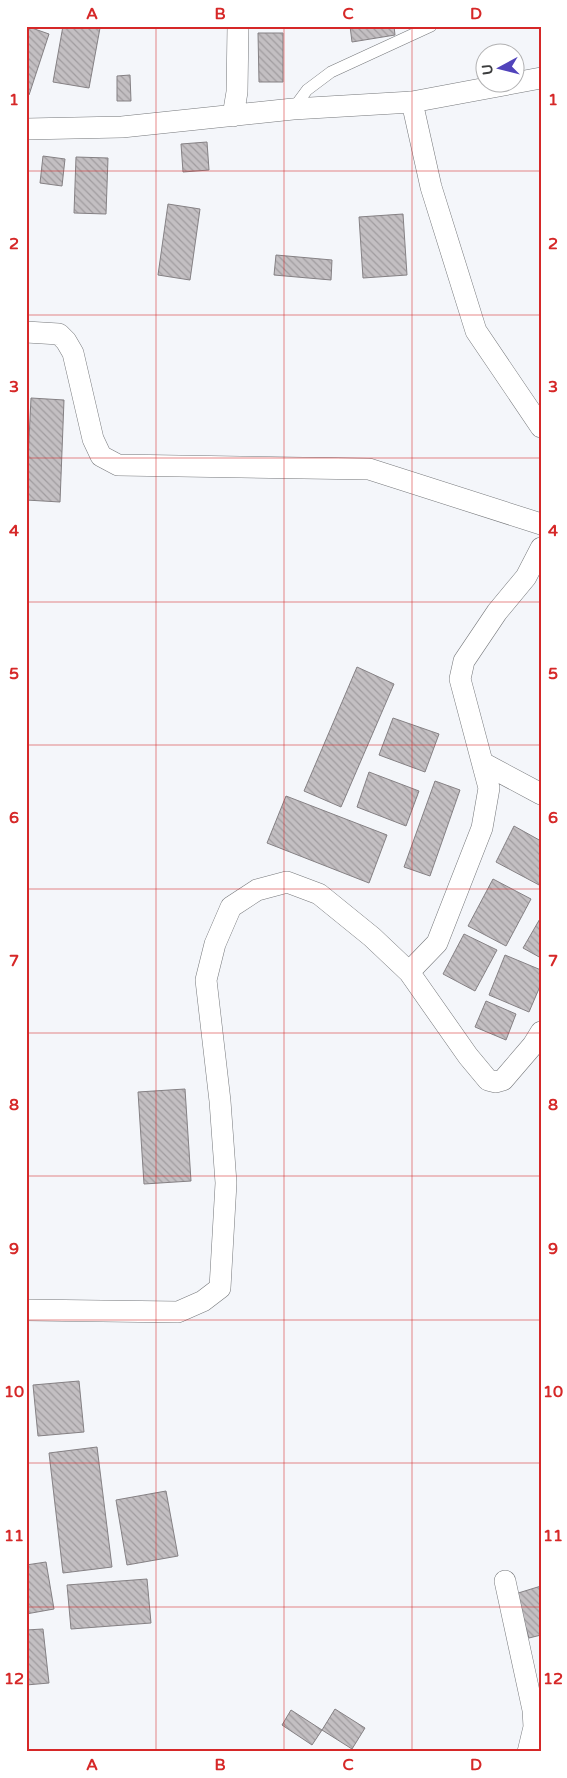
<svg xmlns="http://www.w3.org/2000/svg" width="567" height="1778" font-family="'Varela Round',sans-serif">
  <defs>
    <pattern id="building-back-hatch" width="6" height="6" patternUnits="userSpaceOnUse" patternTransform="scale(1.25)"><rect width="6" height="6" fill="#c3bfc2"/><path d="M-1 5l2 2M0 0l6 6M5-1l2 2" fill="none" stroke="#a09c9f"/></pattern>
  </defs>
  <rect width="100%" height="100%" fill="#f4f6fa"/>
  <path fill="url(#building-back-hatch)" stroke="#858184" d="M26 26 49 34 29 95 26 94Z
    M63 26 100 28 89 88 53 82Z
    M350 26H394L395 35 352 42Z
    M258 33H283V82H259Z
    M130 75 131 101H117V76Z
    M207 142 209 170 183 172 181 144Z
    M43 156 65 159 62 186 40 183Z
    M76 157 108 158 106 214 74 213Z
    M168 204 200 209 190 280 158 275Z
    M403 214 407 275 363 278 359 217Z
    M276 255 332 260 331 280 274 275Z
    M31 398 64 400 60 502 26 500Z
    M357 667 394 684 341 807 304 791Z
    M393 718 439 734 425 772 379 755Z
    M369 772 419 791 406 826 357 807Z
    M435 781 460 790 430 876 404 867Z
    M286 796 387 835 369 883 267 843Z
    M514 826 541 841V886L496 862Z
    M493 879 531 899 506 946 468 926Z
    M541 917V958L523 948Z
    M464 934 497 950 475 991 443 974Z
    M505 955 541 970V984L529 1012 489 995Z
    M486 1001 516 1014 506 1040 475 1027Z
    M185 1089 191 1181 144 1184 138 1092Z
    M79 1381 84 1432 38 1436 33 1385Z
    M97 1447 112 1567 63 1573 49 1453Z
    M166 1491 178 1556 127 1565 116 1500Z
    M46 1562 54 1609 26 1614V1565Z
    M147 1579 151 1623 71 1629 67 1585Z
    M541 1586V1635L529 1638 515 1594Z
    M43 1629 49 1683 26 1685V1630Z
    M335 1709 365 1728 352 1749 322 1730Z
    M291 1710 322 1730 312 1745 282 1725Z"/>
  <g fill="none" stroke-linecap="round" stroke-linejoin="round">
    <g stroke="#76787b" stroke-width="12">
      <path id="service" d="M293 109 307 90 331 72 431 26"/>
    </g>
    <g stroke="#76787b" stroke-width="22">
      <path id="minor" d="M412 102 431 187 476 331 541 427
        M233 116 237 92 238 26
        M26 129 122 127 293 109 412 102 541 78
        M26 332 59 334 66 341 73 353 93 439 101 456 118 465 369 469 541 524
        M483 763 541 794
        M409 972 468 1056 488 1080 496 1082 503 1080 533 1045 541 1032
        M26 1310 178 1312 203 1301 220 1288 226 1183 220 1101 206 980 215 944 231 907 257 890 287 882 319 894 372 937 409 972 437 943 482 828 489 788 460 679 464 661 497 612 526 577 541 548
        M505 1581 533 1710 534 1727 528 1752"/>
    </g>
    <use href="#service" stroke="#fff" stroke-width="11"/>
    <use href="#minor" stroke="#fff" stroke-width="21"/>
  </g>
  <path fill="none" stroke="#d62828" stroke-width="1" stroke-opacity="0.55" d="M156 26V1752M284 26V1752M412 26V1752M26 171H541M26 315H541M26 458H541M26 602H541M26 745H541M26 889H541M26 1033H541M26 1176H541M26 1320H541M26 1463H541M26 1607H541"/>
  <rect width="567" height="1778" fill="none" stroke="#ffffff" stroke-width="55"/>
  <g transform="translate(500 68) rotate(263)"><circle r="24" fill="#ffffff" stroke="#b1b1b2"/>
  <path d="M0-4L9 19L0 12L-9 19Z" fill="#5143bb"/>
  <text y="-8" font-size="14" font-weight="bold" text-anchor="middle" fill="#3c3d3e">U</text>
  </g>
  <rect x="28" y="28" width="512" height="1722" fill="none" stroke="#d62828" stroke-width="2"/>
  <g font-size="16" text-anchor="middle" font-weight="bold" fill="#d62828">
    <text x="92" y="19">A</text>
    <text x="220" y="19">B</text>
    <text x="348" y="19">C</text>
    <text x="476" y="19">D</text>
    <text x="14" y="105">1</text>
    <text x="553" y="105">1</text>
    <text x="14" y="249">2</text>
    <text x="553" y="249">2</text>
    <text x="14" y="392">3</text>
    <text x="553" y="392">3</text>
    <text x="14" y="536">4</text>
    <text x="553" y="536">4</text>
    <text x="14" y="679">5</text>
    <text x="553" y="679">5</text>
    <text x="14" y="823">6</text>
    <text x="553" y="823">6</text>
    <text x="14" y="966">7</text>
    <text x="553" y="966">7</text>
    <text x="14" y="1110">8</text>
    <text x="553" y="1110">8</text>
    <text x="14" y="1254">9</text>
    <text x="553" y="1254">9</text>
    <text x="14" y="1397">10</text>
    <text x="553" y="1397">10</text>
    <text x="14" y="1541">11</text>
    <text x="553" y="1541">11</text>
    <text x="14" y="1684">12</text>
    <text x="553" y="1684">12</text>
    <text x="92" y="1770">A</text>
    <text x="220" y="1770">B</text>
    <text x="348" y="1770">C</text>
    <text x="476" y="1770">D</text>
  </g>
</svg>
